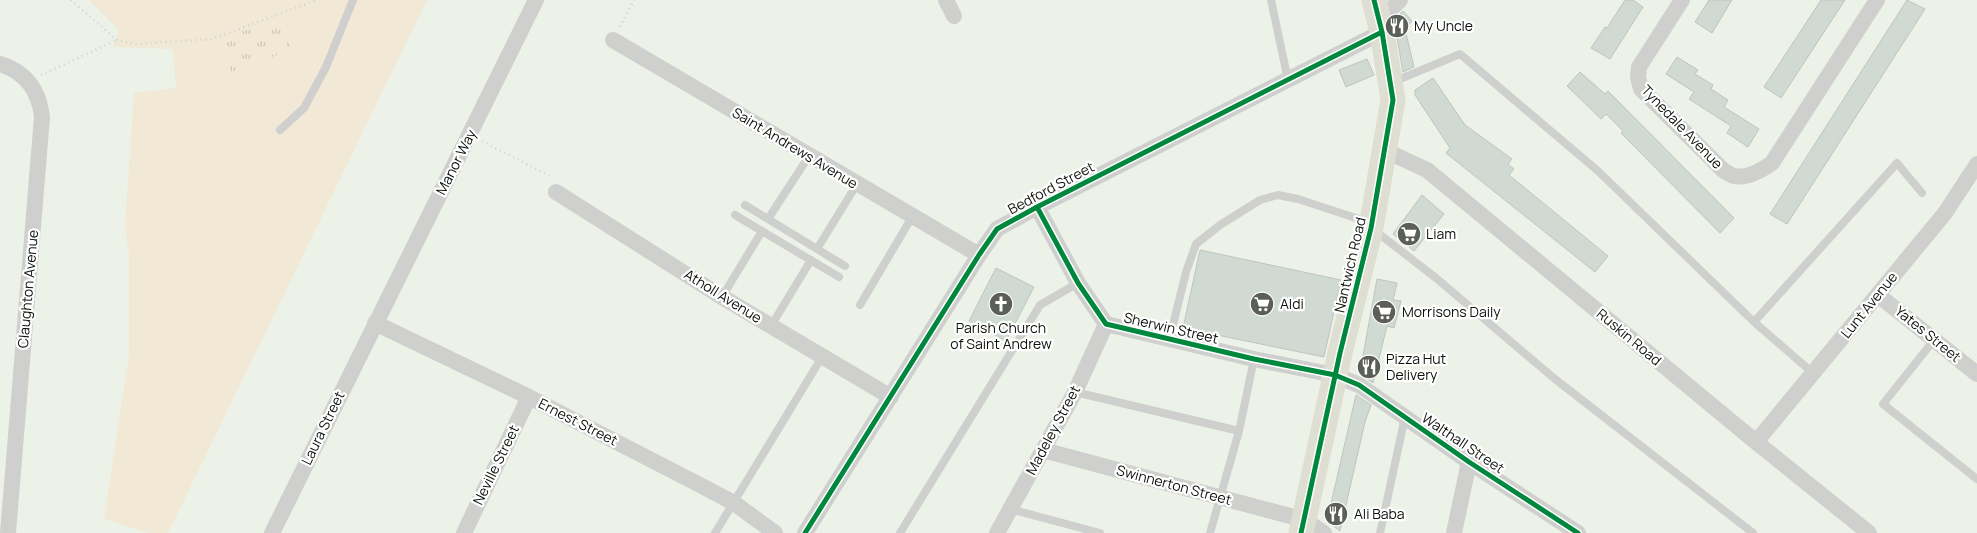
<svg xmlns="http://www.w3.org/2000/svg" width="1977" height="533" font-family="Manrope,sans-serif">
  <defs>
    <pattern id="park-tufts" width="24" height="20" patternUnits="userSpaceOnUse" patternTransform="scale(1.25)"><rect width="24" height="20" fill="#f1e8d6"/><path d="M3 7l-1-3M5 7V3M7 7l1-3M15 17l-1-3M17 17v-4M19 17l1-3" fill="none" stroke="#cdc6b6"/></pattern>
  </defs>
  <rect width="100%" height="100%" fill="#ecf2e8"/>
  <path fill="#f1e8d6" d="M89 0H427L168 533H149L104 519 129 355V255L125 226 134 93 176 88 173 49 113 47 119 30Z"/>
  <path fill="url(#park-tufts)" d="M279 18 291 50 231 72 219 40Z"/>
  <path fill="#d1dad2" stroke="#bfc4be" d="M1625 0H1633L1643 7 1610 59 1591 48 1605 27 1607 28Z
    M1709 0H1732L1712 33 1695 22Z
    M1821 0H1845L1781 98 1764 87Z
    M1907 0 1925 9 1787 224 1770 214Z
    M1403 11 1412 21 1405 29 1414 67 1403 72 1394 20Z
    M1677 57 1698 70 1695 74 1713 85 1711 89 1728 100 1724 107 1759 129 1748 147 1727 133 1731 126 1689 99 1694 92 1666 74Z
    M1367 59 1374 75 1346 87 1339 70Z
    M1580 72 1605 94 1608 91 1734 218 1720 233 1621 133 1623 131 1606 114 1601 119 1567 86Z
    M1433 78 1465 125 1512 159 1508 164 1514 169 1509 175 1608 256 1595 272 1446 153 1450 148 1415 95V90Z
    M1422 195 1444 214 1414 251 1393 234Z
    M1200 250 1341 280 1324 357 1183 328Z
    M996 268 1034 287 1006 341 969 321Z
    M1377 279 1397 283 1393 300 1401 301 1394 328 1387 326 1373 383 1361 375 1360 372Z
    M1356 395 1371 405 1365 422 1340 531 1327 521Z"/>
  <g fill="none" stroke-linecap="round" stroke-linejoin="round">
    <path stroke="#d0d2ce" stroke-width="2.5" stroke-dasharray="1 4" stroke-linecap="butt" d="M71 0 117 40 136 44 212 39 317 0
      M620 27 634 0
      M41 75 117 40
      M482 141 552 177"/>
    <path stroke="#cfd0ce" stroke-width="8" d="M1271 0 1288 80
      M1393 82 1460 54 1598 171 1754 322 1897 163 1922 193
      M280 130 304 108 326 67 353 0
      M745 205 845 266
      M735 215 839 277
      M768 219 809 156
      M1374 230 1436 278 1555 379 1753 533
      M817 249 857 184
      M722 297 762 231
      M860 305 912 217
      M1754 322 1813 373
      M1173 325 1186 272 1196 244 1220 225 1260 200 1278 195 1298 199 1368 222
      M771 326 811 260
      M1934 340 1883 404 1977 479
      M1075 392 1239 431
      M1010 509 1100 533
      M715 533 822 357
      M900 533 1040 305 1078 283
      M1210 533 1239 431 1254 359
      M1380 533 1405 417"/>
    <path stroke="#cfd0ce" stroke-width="16" d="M946 0 954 16
      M1682 0 1639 67 1638 77 1641 89 1723 170C1726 172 1730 175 1734 176 1747 179 1762 170 1772 163L1877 0
      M1379 21 1400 0
      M613 40 979 255
      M0 64C26 72 39 90 42 117L8 533
      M1384 150 1427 170 1756 442 1869 533
      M556 192 722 297 891 397
      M1037 207 1078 283 1106 324 1254 359 1335 375 1359 385 1469 462 1578 533
      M1878 295 1977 374
      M375 323 529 397 700 485 734 503 775 533
      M1756 442 1945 213 1977 164
      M1043 450 1305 520 1324 533
      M272 533 536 0
      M464 533 529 397
      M805 533 979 255 997 229 1037 207 1382 32
      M997 533 1075 392 1106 324
      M1454 533 1469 462"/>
    <path stroke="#deded2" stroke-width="25" d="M1301 533 1340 353 1371 228 1393 100 1382 32 1374 0"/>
    <g stroke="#fff" stroke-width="8">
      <path id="cycleway" d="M1037 207 1078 283 1106 324 1254 359 1335 375 1359 385 1469 462 1578 533
        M805 533 979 255 997 229 1037 207 1382 32
        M1301 533 1340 353 1371 228 1393 100 1382 32 1374 0"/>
    </g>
    <use href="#cycleway" stroke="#00873e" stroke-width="5"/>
  </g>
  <defs>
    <g id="restaurant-disc" transform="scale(1.25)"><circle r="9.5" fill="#5b5f58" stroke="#fff"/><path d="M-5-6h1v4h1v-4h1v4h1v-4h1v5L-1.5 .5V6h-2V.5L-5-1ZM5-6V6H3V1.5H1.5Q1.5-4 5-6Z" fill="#fff"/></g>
    <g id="supermarket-disc" transform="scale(1.25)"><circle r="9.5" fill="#5b5f58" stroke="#fff"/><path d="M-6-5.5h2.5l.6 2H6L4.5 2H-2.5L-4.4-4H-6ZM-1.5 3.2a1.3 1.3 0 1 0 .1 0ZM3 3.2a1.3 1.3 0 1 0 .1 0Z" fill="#fff"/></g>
    <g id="church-disc" transform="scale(1.25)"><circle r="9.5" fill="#5b5f58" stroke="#fff"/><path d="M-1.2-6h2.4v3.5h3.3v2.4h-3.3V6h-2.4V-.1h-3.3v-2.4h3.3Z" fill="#fff"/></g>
  </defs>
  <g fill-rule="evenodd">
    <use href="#restaurant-disc" x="1397" y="26"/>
    <use href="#supermarket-disc" x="1409" y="234"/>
    <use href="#church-disc" x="1001" y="304"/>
    <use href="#supermarket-disc" x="1262" y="304"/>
    <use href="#supermarket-disc" x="1384" y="312"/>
    <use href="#restaurant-disc" x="1369" y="367"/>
    <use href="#restaurant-disc" x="1336" y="514"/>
  </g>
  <g text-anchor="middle" stroke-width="4.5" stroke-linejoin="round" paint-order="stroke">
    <g font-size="14" fill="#0d100b" stroke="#fff" text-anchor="start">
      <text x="1414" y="31">My Uncle</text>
      <text x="1426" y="239">Liam</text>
      <text x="1280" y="309">Aldi</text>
      <text x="1402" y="317">Morrisons Daily</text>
      <text x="1001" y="333" text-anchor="middle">Parish Church<tspan x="1001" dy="16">of Saint Andrew</tspan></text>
      <text x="1386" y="364">Pizza Hut<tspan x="1386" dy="16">Delivery</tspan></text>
      <text x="1354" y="519">Ali Baba</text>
    </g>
    <g font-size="14" fill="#0d100b" stroke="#fff">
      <text transform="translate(1682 127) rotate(46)" y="5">Tynedale Avenue</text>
      <text transform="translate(795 148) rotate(31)" y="5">Saint Andrews Avenue</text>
      <text transform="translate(456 162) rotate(-63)" y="5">Manor Way</text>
      <text transform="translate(1051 188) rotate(-28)" y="5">Bedford Street</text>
      <text transform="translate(1350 265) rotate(-77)" y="5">Nantwich Road</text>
      <text transform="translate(28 289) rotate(-85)" y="5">Claughton Avenue</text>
      <text transform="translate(723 296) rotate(32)" y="5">Atholl Avenue</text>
      <text transform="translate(1869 305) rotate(-51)" y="5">Lunt Avenue</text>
      <text transform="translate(1171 328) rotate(13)" y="5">Sherwin Street</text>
      <text transform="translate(1928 334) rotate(39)" y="5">Yates Street</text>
      <text transform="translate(1629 337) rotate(40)" y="5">Ruskin Road</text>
      <text transform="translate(578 422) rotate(27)" y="5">Ernest Street</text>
      <text transform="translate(323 428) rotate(-64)" y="5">Laura Street</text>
      <text transform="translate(1053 430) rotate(-62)" y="5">Madeley Street</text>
      <text transform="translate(1463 443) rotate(34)" y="5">Walthall Street</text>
      <text transform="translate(496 465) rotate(-64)" y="5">Neville Street</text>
      <text transform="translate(1174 485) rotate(15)" y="5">Swinnerton Street</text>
    </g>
  </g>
</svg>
